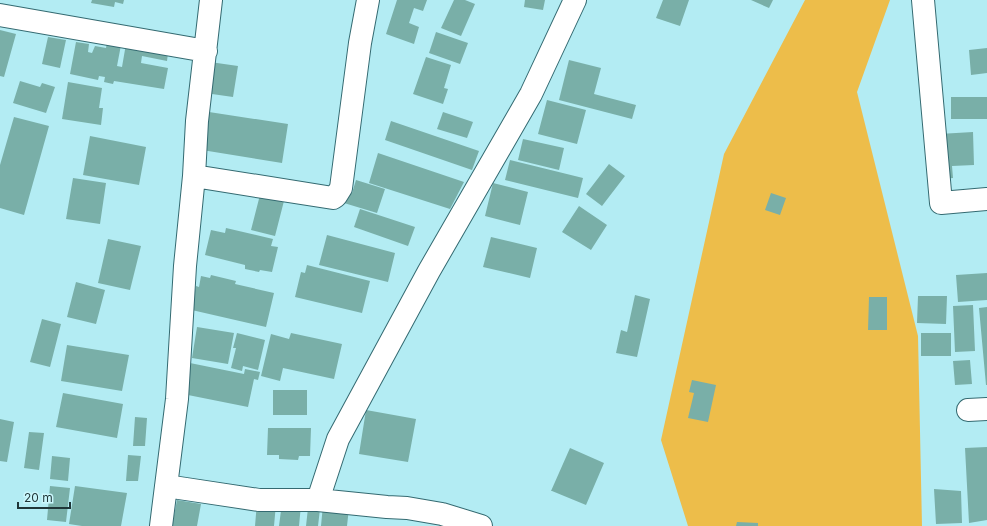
<svg xmlns="http://www.w3.org/2000/svg" width="987" height="526" font-family="Inter,sans-serif">
  <rect width="100%" height="100%" fill="#b3ecf3"/>
  <path fill="#edbd4a" d="M805 0H890L857 92 918 336 922 526H688L661 440 724 154Z"/>
  <path fill="#79afa8" d="M92 0H124L123 4 115 2 114 7 91 3Z
    M397 0H427L423 11 414 8 409 23 419 27 414 44 386 34Z
    M454 0H465L475 4 461 36 441 28Z
    M525 0H545L543 10 524 7Z
    M663 0H689L680 26 656 18Z
    M751 0H773L769 8Z
    M0 30 16 34 4 77 0 76Z
    M436 32 468 43 460 64 429 53Z
    M48 37 66 40 60 68 42 64Z
    M127 38 169 45 167 61 142 56 141 63 168 68 164 89 114 81 113 84 104 82 105 77 99 76 98 80 70 74 76 42 89 44 88 52 92 53 95 46 106 48 107 42 121 45 117 66 122 67Z
    M987 48V73L971 75 969 50Z
    M426 57 451 65 444 88 448 89 443 104 413 94Z
    M569 60 601 68 594 94 636 105 632 119 559 100Z
    M210 62 238 66 233 97 205 93Z
    M20 81 40 87 42 83 55 87 46 113 13 103Z
    M68 82 102 88 99 108H103L101 125 62 119Z
    M951 97H987V119H951Z
    M547 100 586 110 577 144 538 134Z
    M209 112 288 124 282 163 202 150Z
    M443 112 473 122 467 138 437 129Z
    M14 117 49 126 24 215 0 208V165Z
    M391 121 479 151 472 170 385 140Z
    M973 132 974 165 952 166 953 178 941 179 939 134Z
    M90 136 146 147 139 185 83 175Z
    M523 139 564 148 559 170 518 160Z
    M378 153 464 182 450 209 369 183Z
    M510 160 583 178 578 198 505 180Z
    M609 164 625 176 602 206 586 194Z
    M73 178 106 183 100 224 66 219Z
    M356 180 385 189 377 213 344 203 348 192 352 193Z
    M493 183 528 192 520 225 485 216Z
    M261 191 285 197 275 236 251 230Z
    M771 193 786 198 780 215 765 210Z
    M579 206 607 225 591 250 562 232Z
    M360 209 415 227 408 246 354 227Z
    M226 228 273 239 271 246 278 247 272 272 260 270 259 272 245 269V265L205 255 211 230 225 233Z
    M327 235 395 253 388 282 319 265Z
    M491 237 537 248 530 278 483 267Z
    M108 239 141 246 130 290 98 283Z
    M307 265 370 281 362 313 295 297 301 272 305 273Z
    M987 273V300L958 302 956 275Z
    M211 275 236 281 235 284 274 293 266 327 183 308 193 300 196 286 199 287 201 276 210 278Z
    M76 282 105 290 96 324 67 317Z
    M635 295 650 299 637 357 616 353 621 330 627 332Z
    M918 296H947L946 324 917 323Z
    M869 297H887V330H868Z
    M973 305 975 351 955 352 953 306Z
    M987 307V385H986L979 308Z
    M42 319 61 324 50 367 30 362Z
    M197 327 234 333 228 364 192 358Z
    M237 333 265 340 258 370 243 366 242 371 231 368 236 348H233Z
    M291 333 342 344 334 379 283 368 280 381 261 376 271 334 289 339Z
    M921 333H951V356H921Z
    M67 345 129 355 122 391 61 381Z
    M970 360 972 384 955 385 953 361Z
    M190 363 244 374 245 369 260 372 258 380 254 379 248 407 183 394Z
    M692 380 716 385 708 422 688 418 694 393 689 392Z
    M273 390H307V415H273Z
    M63 393 123 404 117 438 56 427Z
    M366 410 416 419 408 462 359 454Z
    M135 417 147 418 145 446H133Z
    M0 419 14 422 7 462 0 461Z
    M268 428H311L310 456H299L298 460 279 459V455H267Z
    M29 432 44 433 39 470 24 468Z
    M987 447V520L969 523 965 448Z
    M570 448 604 463 586 505 552 491H551Z
    M128 455 141 456 138 481H126Z
    M52 456 70 458 68 481 50 479Z
    M50 486 70 488 66 522 47 520Z
    M75 486 127 493 121 526H82L69 524Z
    M934 489 961 491 962 523 936 524Z
    M177 500 201 504 197 526H172Z
    M257 502 276 504 274 526H255Z
    M282 503 301 505 299 526H279Z
    M323 505 349 508 347 526H321Z
    M308 508 320 509 318 526H306Z
    M737 522 758 523V526H736Z"/>
  <g fill="none" stroke-linecap="round" stroke-linejoin="round">
    <g stroke="#346a71" stroke-width="24">
      <path id="minor" d="M923 0 941 203 987 199
        M0 15 206 51
        M194 176 333 198 336 196 341 188 360 43 368 0
        M968 410 987 409
        M166 486 259 500H318L387 507 407 508 442 514 481 526
        M318 500 338 439 429 271 531 94 575 0
        M161 526 177 399 185 266 194 176 197 121 211 0"/>
    </g>
    <use href="#minor" stroke="#fff" stroke-width="22"/>
  </g>
  <path d="M18 502v6h52v-6" fill="none" stroke="#1f3638" stroke-width="2"/>
  <text x="24" y="502" font-size="12" fill="#1f3638" stroke="#caf7fc" stroke-width="3" paint-order="stroke">20 m</text>
</svg>
